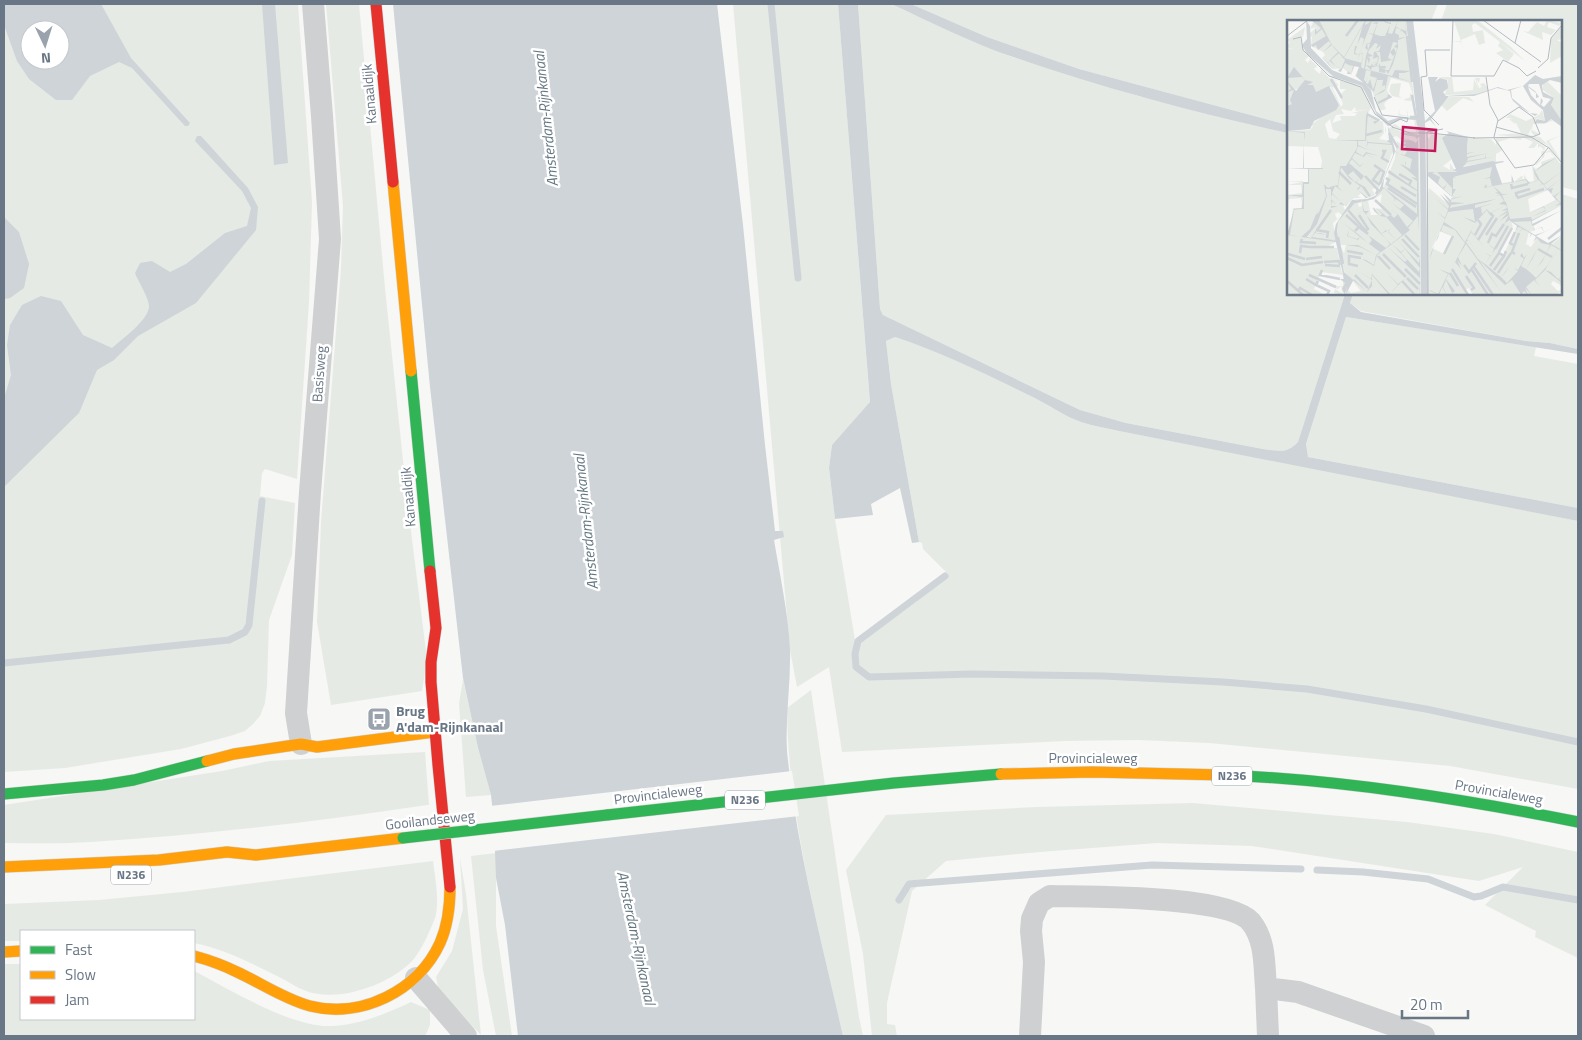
<svg xmlns="http://www.w3.org/2000/svg" width="1582" height="1040" font-family="'Titillium Web',sans-serif">
  <rect width="100%" height="100%" fill="#f7f7f6"/>
  <path fill="#e6eae4" fill-rule="evenodd" d="M4 4H298L312 202 309 303 297 479 265 469 262 473 260 496 295 503 292 555 269 620 267 686 265 703 260 716 253 724 245 731 230 736 181 749 65 768 4 772ZM30 30H60V60H30Z
    M326 4H359L385 288 407 499 427 659 422 691 331 705 317 622 321 522 341 268 343 206Z
    M733 4H838L870 403 832 445 829 468 835 519 856 646 916 602 948 574 923 549 922 543 919 542 891 384 886 341 895 337C941 352 986 374 1030 395 1047 404 1063 415 1081 422 1093 426 1106 428 1119 431L1352 475 1578 521V789L1450 766 1209 743 1138 740 1065 741 842 752 829 667 797 687 790 650Z
    M858 4H891L967 39 1012 57 1138 96 1288 133V294H1345L1298 442C1287 454 1278 451 1263 449L1126 423 1080 410 883 315 880 309Z
    M911 4H1438L1431 21H1288V125L1079 69 987 37Z
    M1447 4H1578V191L1561 187V21H1441Z
    M1561 194 1578 199V349L1550 343 1526 341 1361 311 1350 303 1353 294H1561Z
    M1346 317 1536 347 1534 356 1578 364V508L1308 457 1306 444Z
    M463 679 478 748 491 795 466 797 459 704Z
    M811 690 859 1017 863 1036H843C819 928 788 819 787 708Z
    M425 752 429 805H427C316 822 203 835 91 842 62 844 33 843 4 843V805L222 771 269 761Z
    M1193 803 1407 822 1494 834 1578 852V958L1535 937 1536 931 1485 905 1523 867 1479 881 1252 846 1157 843 1040 852 946 861 912 891 887 1003V1024L895 1025 897 1036H872L863 954 846 870 886 815 1036 807Z
    M496 853V926L512 1036H496L483 970 471 856Z
    M460 858 466 894 481 1035 439 991 436 977 452 951 463 909Z
    M433 861C435 877 440 902 435 918 430 931 419 956 409 964 386 985 344 1000 313 993 302 991 289 982 279 977 251 963 224 949 194 943V931H21V941H4V904L99 900 182 892Z
    M4 964H21V1019H194V971C229 989 292 1028 331 1026 360 1025 385 1014 411 1002L430 1010V1025L425 1036H4Z"/>
  <path fill="#ced4d7" fill-rule="evenodd" d="M4 4H101L131 58 190 123 188 126H185L132 68 119 62 90 76 72 100H56L29 79 17 61 4 25ZM30 30H60V60H30Z
    M262 4H275L288 163 274 165Z
    M393 4H717L743 225 765 445 775 531H783L784 537 774 540C780 576 788 612 790 649 791 683 785 717 787 751 796 847 822 942 843 1036H518L505 925 496 878 494 823 491 795 478 748 463 678 430 387Z
    M838 4H858L880 309 883 315 1080 410 1126 423 1263 449C1278 451 1287 454 1298 442L1345 294H1353L1350 303 1361 312 1526 341 1550 343 1578 349V354L1346 317 1306 444 1308 457 1578 508V521L1119 431C1107 428 1093 426 1081 422 1064 416 1049 405 1033 397 990 376 941 352 895 337L886 341 891 384 919 542 912 543 900 488 871 504 873 515 835 519 829 468 832 445 870 402Z
    M891 4H911L987 37 1079 69 1288 125V133C1196 113 1103 88 1013 57 971 43 931 22 891 4Z
    M197 136H201L248 188 258 207 256 230 196 303 138 336 114 360 97 370 79 413 4 487V398L11 375 7 345 10 325 22 305 41 296 61 301 83 335 112 348C122 339 149 320 149 306 149 298 138 281 135 273L140 263 152 261 170 272 186 264 225 233 247 226 251 208 242 191 195 141Z
    M4 217 19 232 29 264 24 288 10 298 4 299Z"/>
  <path fill="#f7f7f6" d="M792 771 799 816 493 851 490 806Z"/>
  <g fill="none" stroke-linecap="round" stroke-linejoin="round">
    <path stroke="#ced4d7" stroke-width="7" d="M771 4 798 278
      M945 576 858 641 855 654 856 667 869 677 972 674 1103 676 1223 682 1307 689 1426 709 1578 742
      M4 663 229 640 245 632 249 625 262 501
      M1317 870 1363 872 1428 879 1474 897 1481 896 1503 887 1578 900
      M899 900 909 884 1152 865 1301 869"/>
    <g stroke="#d3d4d4" stroke-width="12">
      <path id="fast" d="M411 371 430 571
        M1225 775C1344 780 1462 799 1578 822
        M4 794 103 785 134 780 207 761
        M607 815 894 783 1001 774"/>
    </g>
    <g stroke="#d3d4d4" stroke-width="12">
      <path id="slow" d="M393 182 411 371
        M207 761 234 754 301 744 317 747 434 732
        M1001 774 1092 772 1225 775
        M4 867 159 860 227 852 256 855 403 838
        M4 952 21 951
        M194 956C209 960 223 965 237 972 261 983 284 999 310 1006 361 1019 418 991 440 943 448 925 450 906 450 887"/>
    </g>
    <g stroke="#d3d4d4" stroke-width="12">
      <path id="jam" d="M376 4 393 182
        M430 571 436 628 431 662V682L438 765 450 887"/>
    </g>
    <path stroke="#cfd0d1" stroke-width="22" d="M301 744 296 713 310 492 330 239 322 116 313 4
      M416 978 466 1036
      M1030 1036 1034 962 1031 931 1032 919 1039 903 1050 896C1088 897 1228 895 1251 922 1266 941 1264 966 1266 988
      M1268 1036 1266 988 1298 992 1424 1036"/>
    <use href="#fast" stroke="#30b455" stroke-width="11"/>
    <use href="#slow" stroke="#ff9f0a" stroke-width="11"/>
    <use href="#jam" stroke="#e5322d" stroke-width="11"/>
    <g stroke="#d3d4d4" stroke-width="12" stroke-linecap="butt">
      <path id="fast-bridge" d="M403 838 607 815"/>
    </g>
    <use href="#fast-bridge" stroke="#30b455" stroke-width="11"/>
  </g>
  <defs>
    <g id="bus-square" transform="scale(1.25)"><rect x="-9" y="-9" width="18" height="18" rx="4" fill="#9aa3ad" stroke="#fff"/><path d="M-5-6H5V4H4V6H2V4H-2V6H-4V4H-5ZM-3.5-4V0h7V-4ZM-3.5 1.2v1.5H-2V1.2ZM2 1.2v1.5H3.5V1.2Z" fill="#fff"/></g>
  </defs>
  <g fill-rule="evenodd">
    <use href="#bus-square" x="379" y="719"/>
  </g>
  <g text-anchor="middle" stroke-width="5" stroke-linejoin="round" paint-order="stroke">
    <g fill="#fff" stroke="#959faa" stroke-width="1">
      <rect x="1212" y="766.5" width="40" height="19" rx="4"/>
      <rect x="725" y="790.5" width="40" height="19" rx="4"/>
      <rect x="111" y="865.5" width="40" height="19" rx="4"/>
    </g>
    <g font-size="12" font-weight="bold" fill="#687685">
      <text x="1232" y="780">N236</text>
      <text x="745" y="804">N236</text>
      <text x="131" y="879">N236</text>
    </g>
    <g font-size="14" fill="#687685" stroke="#fff">
      <text transform="translate(369 94) rotate(-95)" y="5">Kanaaldijk</text>
      <text transform="translate(319 374) rotate(-86)" y="5">Basisweg</text>
      <text transform="translate(408 497) rotate(-95)" y="5">Kanaaldijk</text>
      <text x="1093" y="763">Provincialeweg</text>
      <text transform="translate(1499 792) rotate(10)" y="5">Provincialeweg</text>
      <text transform="translate(658 794) rotate(-7)" y="5">Provincialeweg</text>
      <text transform="translate(430 820) rotate(-6)" y="5">Gooilandseweg</text>
    </g>
    <g font-size="14" font-weight="bold" fill="#687685" stroke="#fff" text-anchor="start">
      <text x="396" y="716">Brug<tspan x="396" dy="16">A'dam-Rijnkanaal</tspan></text>
    </g>
    <g font-size="15" font-style="italic" fill="#647780" stroke="#fff">
      <text transform="translate(546 119) rotate(-96)" y="5">Amsterdam-Rijnkanaal</text>
      <text transform="translate(586 522) rotate(-96)" y="5">Amsterdam-Rijnkanaal</text>
      <text transform="translate(636 938) rotate(78)" y="5">Amsterdam-Rijnkanaal</text>
    </g>
  </g>
  <g transform="translate(1287 20)">
    <rect width="275" height="275" fill="#f7f7f6"/>
    <path d="M27 0H104L103 5 105 0H119L129 98 111 95 113 89 112 94 120 96 121 90V96L128 97 127 80 123 81 116 80 123 77V73L126 75 122 63 104 58 100 70 103 77 97 84 99 89 92 91 85 70 68 56 72 47 68 46 64 55 56 48 46 49 35 38 38 35 36 32 24 26 25 17 22 16 23 9V13L30 7 23 9ZM190 0 224 27 238 41 188 3 185 5 186 12 196 10 198 23 192 25 188 14 174 20 176 29 191 25 176 29 174 22 165 21H174L167 1ZM260 0 274 3 272 6 262 2 260 7 269 10 264 15 255 12 256 20 236 11 241 12 250 2 257 6ZM275 6V19L270 20 275 23V36L263 43 264 18ZM18 7 16 17 7 18H13L18 33 45 56 68 61 75 66 82 76 84 85 79 73 71 64 64 61 45 57 22 36 18 40 21 43 23 39 33 49 30 46 27 49 33 54 34 49 42 58 52 61 46 60 51 64 50 68 45 67 54 87 56 84 50 69 53 75 59 69H53V61L65 62 75 68 84 88 80 95 96 102 97 113 92 119 103 121 99 114 98 110 99 106V114L104 121 107 128 90 173 89 168 85 169 88 175 80 178 76 179 79 178 74 173 71 176 74 178H67L59 186 55 184 58 190 61 185 56 196 51 192 48 194 50 199 53 197 46 203 49 222 39 227 50 228 55 253 65 260 58 266 56 275 47 273 48 269 56 274 54 266 51 269 42 266H56V255L34 252 27 269 38 275H0V210H3L6 188H14L15 183 14 178 2 179 1 182 0 175 15 173 14 165H0L15 162 0 161H16V164H22V148H17H34L35 141 31 127 0 126V111L23 110 26 106 21 102 9 108 7 107 21 100 25 104 52 85 44 67 29 72 20 65 7 70 6 84 0 86V28L7 30 0 27 3 22 0 20ZM68 87 69 91 80 89 65 93H70L68 96H53L54 100 45 103 49 95 57 94 54 89 64 91ZM43 99 46 111 53 114 49 119 42 118 38 104ZM39 163 40 176 29 204 21 217H14L25 209 39 176ZM213 22 227 34 221 42 209 33 216 30 211 26ZM152 57H165L167 72 186 70 187 59 191 68 188 58H193L192 63 189 59 192 68 195 67 193 64 197 63 202 70 189 74 158 75 161 60ZM261 62 275 76V101L264 86 267 78 256 70V63ZM114 63 112 76 115 78 105 76 102 71 104 64ZM163 76 182 77 187 82 176 78 160 91 154 85ZM255 90 258 101 250 98 247 103H259L264 99 266 102 264 101 257 104H246L245 110 253 114 248 116 244 112 245 107 241 115 253 117 264 128 259 121 275 115 262 121 275 142 260 125 246 119 258 127 257 133 263 130 275 146V185L245 201 247 210 242 212 239 224 244 227 250 218 264 225 275 216V266L266 261 264 264 271 271 275 270 270 275H235L229 266 233 275H186L182 268 178 270 181 275H141L140 116 142 119 144 115 140 114 204 119 209 125V118H242L209 115 234 113 229 103 223 104 227 103 222 99 226 98H219L223 94 239 101 252 95ZM235 117 246 122 241 128H247L251 123V128L253 126 257 130 254 132 255 138 249 142 248 144 249 145 257 137 258 133 263 132 268 137 254 142 255 146 249 149 245 146 247 161 241 162 237 154V159H235L236 157 235 156H234L227 162 224 154V162L215 163 209 147V134L216 130 211 122 224 118 234 120ZM160 128 171 152 176 146 207 142 176 148 170 154 163 143V150L156 146 165 139ZM141 156 166 176 163 186 142 168 141 173ZM261 170 270 180 243 192 241 179ZM224 201 231 206 216 235 212 232 226 207ZM153 211 166 217 157 234 145 228ZM127 100H128L130 101 131 103 132 114 134 275H59L60 267 63 265 61 270 64 273 74 271 57 251 55 241 54 227 57 233 59 225H54L50 217 51 202 70 180 72 187 75 186 74 181H81L84 195H91L85 188 95 189 93 185 95 174 87 179 96 169 108 138 110 121 114 124 115 120 109 116 105 118 101 109 104 107 117 113 131 114V112H118L104 106 108 104 118 111 129 112Z" fill="#e6eae4" fill-rule="evenodd"/>
    <path d="M19 0 23 6 24 28 45 50 77 63 84 70 89 91 101 101 113 97 130 98 119 0H126L138 101 148 91 141 57H151L148 62 153 58 160 60 161 68 156 72 159 76 189 74 211 67 220 70 236 66 248 55 256 59 275 56V63L263 60 255 65 256 72 267 78 264 85 275 101V107L264 99 259 103H247L250 99 258 101 256 90 244 80 236 66 224 70 225 78 243 93 251 94 248 96 233 87 226 81 224 77 223 71 210 68 187 76H162L144 99 149 107 143 100 138 103 141 275H134L133 140 132 112 129 100 115 99 101 106 109 133 118 135 120 131 111 128 117 129 119 126 115 125 120 123 115 121 121 120 112 118H115L126 121 129 123 131 119 132 212 131 196 121 208 123 210 110 220 132 243 133 237V248L118 229 114 233 132 252 133 248V264L132 275V268L127 275 133 267V258L101 227 90 235 85 254 103 274 108 268 103 263 108 268 111 265 99 252 111 264 115 261 103 249 115 261 119 257 102 275 85 255V266L80 272 83 275 67 259 59 274 60 266 58 275 55 269 58 263 53 259H57L47 213 49 204 65 180 80 179 88 176 91 173 106 135 105 125 81 123 79 129 93 132 78 129 71 126 69 132 76 136 79 132 92 136 78 133 90 140 79 134 77 137 68 133 65 138 73 146 77 142 84 149 77 142 73 147 80 154 65 139 62 143 77 156 74 160 66 151 61 155 68 162 72 159 69 162 78 167 84 176 88 174 82 177 74 166 71 170 81 178H75H79L74 173 70 176 74 173 70 169 73 166 62 158 54 147 51 167 56 172 48 166 45 173 52 180 55 177 52 180 58 186 61 183 59 186 52 184 54 182 45 174 44 179 50 185 45 181 44 186H51L44 188V169H39L40 176 30 204 20 217 24 218 29 210V213H33L40 215 28 213 25 217 46 220 47 221 48 219 49 222 0 215 7 189 15 188 16 177 0 175H15L16 162H21V149L0 148H16V122L17 148H36V149H22V164H17V189H12V194V189L7 190 3 215 14 217 23 209 32 187 29 195 32 192 39 176 37 164 41 168 46 166 51 165 53 146H59L70 128V121L46 120H78L79 96 81 91 79 121H71V125L79 129 81 119V122L104 124 100 121 102 120 101 106 90 95 75 66 47 57 20 34 15 25 20 19ZM242 64H252L256 77 264 79 257 87 254 85 256 81 254 78 253 85 244 75 241 67 249 73V78L252 77 248 71 241 66ZM108 132 125 139 123 149 118 146 119 142 112 141 118 142V146L116 145 113 144 130 158 124 157 130 161V165L125 162 130 165V170L102 150 101 153 130 171V194L96 167 97 159ZM97 168 108 179 106 182 109 179 117 185 113 189 105 183 126 201 120 207 110 193 103 189 111 194 107 198 104 195 100 197 89 188 95 194 93 196 86 187 87 191 93 196 99 197 115 215 109 220 101 212 104 208 101 211 109 220 104 224 94 214 100 211 85 195 99 210 94 214 84 204 79 194 82 191H77L75 182 87 179ZM69 180 75 181 76 191 74 192 71 194 76 191 103 224 99 228 82 209 99 228 81 215 85 220 82 224 71 214 56 203 73 217 70 219 61 216 62 209 61 213 50 212 51 202ZM50 212 61 213 60 216 71 220 73 217 93 232 89 235 71 225H59L73 227 89 235 88 240 82 237 88 240 87 245 79 240 75 239 87 246 85 254 79 250 85 254 84 259 69 250 85 260 80 272 57 252ZM110 220 118 229 114 232 106 225 120 240 118 242 101 227ZM24 0H32L45 25 57 37 76 4 79 0 78 5 85 1 75 27 77 19 74 17 70 25 76 5 57 38 75 43 76 34 73 33 71 41 72 35 67 34 68 26H70L68 33 72 35 75 27 73 33H76L74 47 77 49 79 36 81 30 78 28 80 23 81 30 83 24 79 23H83L86 15 81 13 86 14 90 4 85 3 91 2 87 14 93 16 97 3 93 16H98L103 5 101 13 105 14 109 5 103 4 97 2 98 1 103 3 104 0V4L109 5 111 0 109 7 119 11 118 0 120 16 114 10 112 14 114 9 109 8 108 13 112 15V18L119 17 111 20V27L106 44 101 54 99 50H102L108 34 106 36 103 32 107 28 109 33 110 28 107 27 111 23 106 22 101 38 105 40 94 42 93 32H89L92 37 90 46 86 45 90 44 86 42 90 43 91 37 86 39 87 32 92 31 94 25 89 29 91 24 88 23 82 30 87 32 82 30 81 33 86 36 80 37 83 38 82 44 80 38 79 45 84 46 85 43 86 46 91 47 93 43V46H99L98 49 92 47 99 50 98 53 92 52V47H85L84 50 79 45 78 49 105 56 108 50 123 51 117 53 120 59 117 53H112V58L125 62 101 56 98 70 96 72 87 76 98 69V65L90 68 95 66 96 60H90L87 72 69 56 72 47 67 46 64 54H60L61 51 64 54 66 46 62 45 61 49 62 45 58 43 54 52 51 51 53 49 49 46 54 49 58 40 56 38 50 45 56 38 52 33 44 40 48 46 43 41 41 43 46 49 41 44 36 38 38 36 36 38 41 43 43 40 39 36 43 40 51 32 47 28 39 35 47 28 45 25 36 32 44 24 42 21 31 30 29 25 26 27 24 25 39 16 37 13 31 18 37 13 35 9 28 15V8L30 12 34 8ZM79 50 84 51 83 56 90 58 86 70 83 59 81 64 79 63 81 56 79 62 77 60ZM7 47 18 60 26 62 20 65H26L29 72 42 66 52 85 49 90 27 101 23 109 1 111 18 112 17 121V113L0 111V86L5 84 3 80 7 70 0 72 4 69 0 61 9 71 18 60 15 57 0 58ZM159 111 181 117 180 125 197 121 180 125V133L188 132 180 134V137L202 133 181 138 180 141 198 138V134L199 138 206 137 180 142 176 147 206 141 207 133 206 141 208 142 216 141 217 142 208 144 215 164 225 162V156L227 162 239 159 243 163 251 160 248 155 246 147 248 151 256 144 269 138 248 151 253 160 263 154 253 160 257 164 275 151 257 165 260 169 275 158 261 169 266 168 264 174 270 169 264 174 267 176 274 171 268 177 275 184 267 186 273 183 270 180 257 186 259 191 244 197 245 200 275 185 245 201V204L275 190 246 206 245 205 244 201 226 202 243 212 247 210 246 206 248 210 243 212 248 215 257 212 254 207 248 210 264 203 255 207 257 212 266 208 249 216 261 223 275 215 264 224 273 229 275 231 271 229 265 239 270 242 265 239 258 250 264 252 271 259 275 256 272 259 275 263 258 250 248 260 253 266 247 260 239 267 245 275 238 268 241 275 237 271 234 275 225 260 221 263 227 275 221 263 218 265 192 240 212 269 214 272 179 224 171 237 177 245 171 237 175 246 170 240 174 249 168 242 159 259 168 271 167 272 165 273 159 260 156 267 160 275 155 267 152 275 143 271V270L151 250 143 270 151 274 153 270 146 265 153 270 157 262 149 258 157 262 161 254 152 249 162 253 166 246 160 243 166 246 178 223 173 217 168 228 173 217 168 210 156 205 154 211 166 216 153 211 151 218 163 223 151 218 148 223 152 225 148 223 143 239 144 233 151 216 142 207 151 216 158 199 150 192 158 198 161 190 148 178 161 189 162 186 148 173 162 186 153 174 163 183 156 173 164 180 165 177 141 156V153L142 152H149L145 153 153 157 151 163 156 168 160 164 157 169 165 176V168L150 152H170L166 150 169 149 155 118 162 113ZM205 147 203 157 196 159 203 158 205 166 200 167 199 164 197 168 206 166 211 172 208 173 213 174 209 176 213 175 217 181 212 184 219 185 203 193 200 189 212 184 205 187 200 189 195 194 194 187 201 185 207 183 188 188V185L200 182 209 179 163 188 164 185 178 183 164 182 178 180 164 182 165 179 177 176 165 178 166 174 172 173 166 174 169 169H166V158L169 157H166ZM239 160 241 164 252 160 255 164 251 166 256 164 260 170 255 172 261 170 265 175 248 183 265 175 269 180 243 193 256 187 259 190 244 197 223 199 221 190 210 198 221 192 213 201 222 195 217 204 222 200 230 206 228 212 231 207 235 208 232 213 235 209 240 211 238 215 240 211 244 214 242 218 245 214 249 217 246 222 250 218 254 223 263 225 259 233 264 225 271 229 261 245 255 242 259 234 254 242 246 238 250 229 239 249 234 246 240 234 237 238 235 233 231 239 233 236 237 239 231 250 227 248 231 251 220 263 217 260 222 256 217 260 214 257 218 253 222 247 214 257 198 244 207 231 208 230V229L204 226 209 216 204 226 201 224 197 231 201 224 207 229 204 236 197 232 192 239 197 232 203 236 198 244 191 239 179 222 181 220 194 236 180 219 182 216 196 233 182 216 184 212 198 228 184 211 188 203 200 190 202 194 219 185 220 188 214 191 221 190 219 182 232 181 218 182 215 175 222 174H215L211 170 225 168 211 170 206 166ZM186 189 188 202 185 200 176 197 188 203 178 222 169 210 157 202 161 192 176 190 175 197 176 190ZM246 238 254 242 250 247 255 242 261 245 249 258 244 253 250 247 244 253 239 249Z" fill="#ced4d7" fill-rule="evenodd"/>
    <path fill="none" stroke="#ced4d7" stroke-width="2.5" d="M59 16 71 0M120 16 125 62M44 59 55 78M91 83 103 77 101 75M80 94 91 100 87 103M123 97H129L125 75M102 113 111 128M114 113 131 116 129 118M79 115 95 111M95 131H98L95 138 102 142M87 145 97 152 93 164M52 152 64 164M112 154 124 161 122 165M78 156 91 170 89 174M99 158 102 160 100 164 130 184M224 164 225 168 241 164M93 165 86 160 93 150M114 167 129 176M101 168 129 187M230 177 229 173 243 169M230 178 257 169M88 180 104 195M61 189 67 182 74 181M61 190 78 210M59 195 71 206M72 195 81 209 78 211 81 214M29 210 41 212 40 218M30 210 44 190M68 211 72 207 81 214M118 215 132 230M188 215 194 204 191 200M199 215 210 198M51 217 56 244M15 219 14 222 29 223M115 219 132 237M261 219 275 208M191 220 206 196 203 193M201 223 205 214 209 216 217 204M226 225 223 223 228 212M23 227H47M208 229 221 206M251 229 265 237M60 231 76 234M212 232 225 208M13 233 14 226 23 227M1 234 18 239M96 234 119 257M157 234 166 216M228 234 225 232 232 213M91 236 103 249M0 238 15 245 36 242M19 239 35 237M37 242 52 241 53 245M38 245 53 246M177 245 182 252 189 243M71 246 62 244V236L74 238M203 246 212 233 217 236 219 231M187 247 206 275M118 249 133 264M165 249 181 275M35 250 33 255 53 259M185 250 201 275M207 250 217 236M163 253 171 266M211 253 224 233M22 255 49 267M68 255 81 268M179 256 187 268 184 270M120 258 131 269M19 259 29 265 31 261M0 261 16 275M115 261 127 274M29 265 42 271 40 275M12 270 13 268 25 275"/>
    <path fill="none" stroke="#b5bbc2" stroke-width="1" d="M166 0 164 56H207L216 40 232 48 240 56 249 51M196 0 254 42M0 16 21 0M6 19 14 17 16 30 42 56 74 67 88 94 107 108M228 23 234 0M251 48 261 39 264 18 275 5M199 57 203 85 211 100 207 117M87 77 95 95 121 98 120 102 113 99 102 105M152 105 137 90 134 57 140 56 138 30H163M105 107 123 113H146M209 107 245 117 253 114 246 97 232 87 211 101M143 113 188 118M186 118 244 117 262 128 275 143M207 118 228 148 247 145 261 128M141 275 140 112 156 109"/>
    <path fill="#c2185b" fill-opacity="0.15" stroke="#c2185b" stroke-width="2.5" d="M116 107 149 110 148 131 115 129Z"/>
    <rect width="275" height="275" fill="none" stroke="#687685" stroke-width="2.5"/>
  </g>
  <rect width="1582" height="1040" fill="none" stroke="#687685" stroke-width="10"/>
  <rect x="20" y="930" width="175" height="90" fill="#ffffff" stroke="#c3c8ce"/>
  <rect x="30" y="946" width="25" height="8" fill="#30b455" stroke="#c3c8ce"/>
  <text x="65" y="955" font-size="15" fill="#687685">Fast</text>
  <rect x="30" y="971" width="25" height="8" fill="#ff9f0a" stroke="#c3c8ce"/>
  <text x="65" y="980" font-size="15" fill="#687685">Slow</text>
  <rect x="30" y="996" width="25" height="8" fill="#e5322d" stroke="#c3c8ce"/>
  <text x="65" y="1005" font-size="15" fill="#687685">Jam</text>
  <g transform="translate(45 45) rotate(176)"><circle r="24" fill="#ffffff" stroke="#c3c8ce"/>
  <path d="M0-4L9 19L0 12L-9 19Z" fill="#9aa3ad"/>
  <text y="-8" font-size="14" font-weight="bold" text-anchor="middle" fill="#687685">N</text>
  </g>
  <path d="M1402 1010v8h66v-8" fill="none" stroke="#687685" stroke-width="2.5"/>
  <text x="1410" y="1010" font-size="15" fill="#687685" stroke="#ffffff" stroke-width="4" paint-order="stroke">20 m</text>
</svg>
